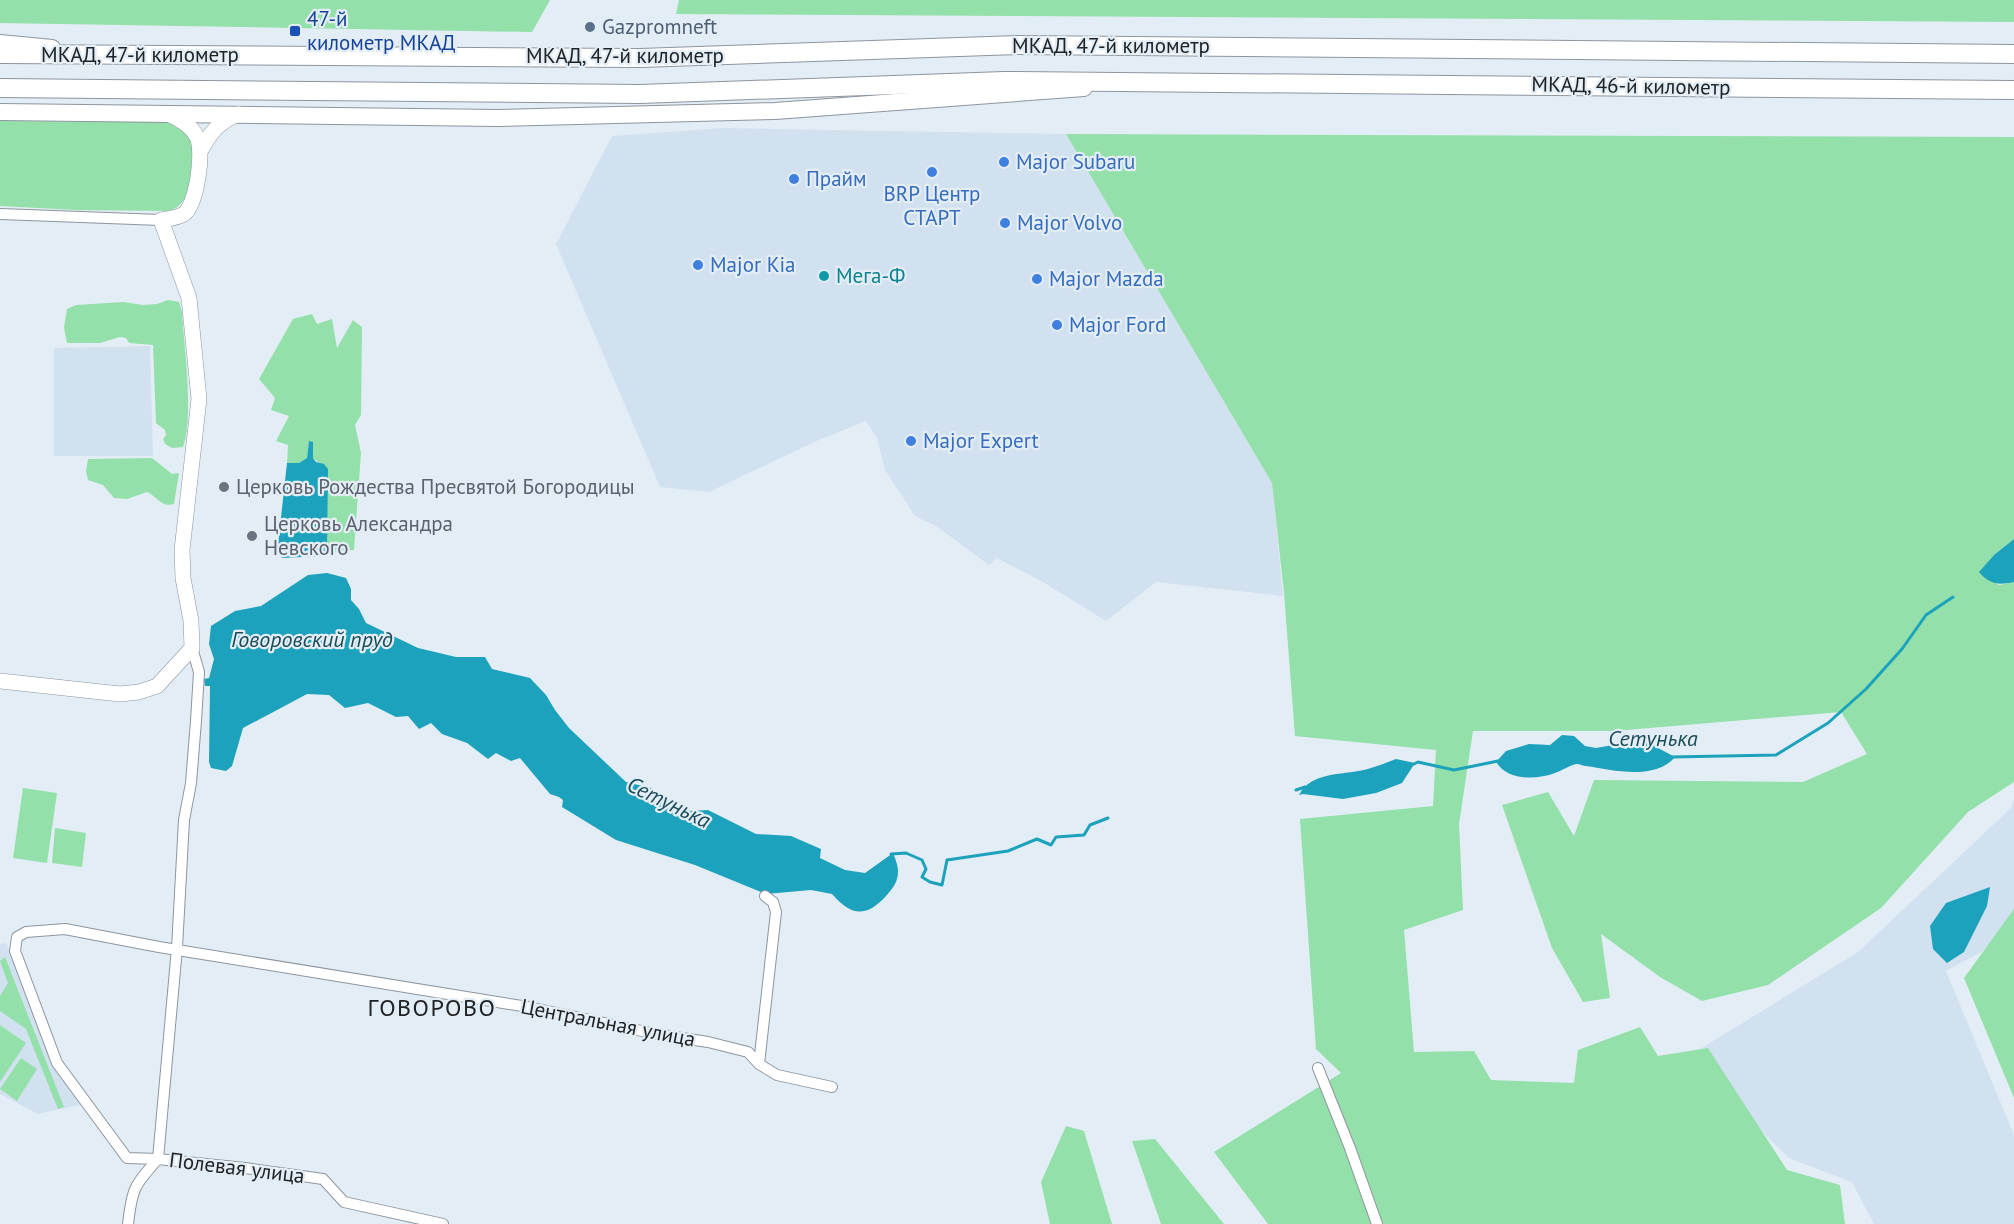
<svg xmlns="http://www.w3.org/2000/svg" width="2014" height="1224" font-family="'PT Sans',sans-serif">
  <rect width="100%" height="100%" fill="#e3edf5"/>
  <path fill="#d2e1ef" d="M722 128 1066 134 1272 483 1283 596 1156 582 1106 621 1043 582 997 558 989 565 936 526 915 516 885 470 877 438 866 421 814 442 709 492 660 487 556 244 612 136Z
    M150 346 153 456H54V348Z
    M2014 799V934L1946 971 2014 1135V1224H1874L1852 1182 1789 1158 1687 1057 1858 952 2011 808Z
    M6 943 55 1064 83 1104 38 1114 0 1094V944Z"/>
  <path fill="#94e0aa" d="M0 0H550L532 32 0 23Z
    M679 0H2014V22L676 14Z
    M0 121 166 122C180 125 190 133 193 148 190 170 194 205 168 211L76 210 0 206Z
    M1066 134 2014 137V539L1994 555 1980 572 1999 585 2014 582V782L1968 812 1881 908 1768 985 1702 1001 1660 977 1601 934 1610 998 1583 1002 1552 948 1502 805 1548 792 1574 836 1594 780 1803 782 1867 754 1841 712 1614 731H1473L1459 824 1463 910 1404 930 1414 1052 1474 1051 1491 1080 1574 1083 1578 1050 1640 1027 1658 1056 1708 1048 1787 1170 1840 1185 1845 1224H1268L1214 1152 1341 1073 1316 1049 1300 819 1433 806 1436 750 1295 736 1284 593 1272 483Z
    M168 300 179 302 182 312C184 347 194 416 183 447L172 448 165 444 163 439 166 435 165 430 156 423 153 345 129 343 126 338 120 337 100 343H67L64 327 67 309 76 305 123 302 143 305 157 304Z
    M312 314 317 324 332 319 337 348 353 320 362 327 361 415 355 425 361 453 354 550 327 552V469L313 458V442H309L307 458 299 463H287L288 445 276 441 289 416 271 410 275 398 259 379 293 319Z
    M152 458 172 474 179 473 174 504C161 508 157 496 147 492L127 499 114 498 103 485 88 480 86 471 88 459Z
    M23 788 57 793 47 863 13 858Z
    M55 828 86 833 82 867 52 863Z
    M2014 909V1098L1964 978Z
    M5 957 64 1107 58 1109 26 1029 0 1011V996L8 983 0 961Z
    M0 1025 26 1043 0 1082Z
    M21 1058 37 1069 17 1101 0 1089Z
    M1066 1126 1084 1131 1112 1224H1050L1041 1182Z
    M1155 1139 1224 1224H1161L1132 1141Z"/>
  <path fill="#1ca2bc" d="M309 441 313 442V458L316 462 324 464 328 469 327 552 322 556 282 558 279 553 278 545 287 463H299L307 458Z
    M2014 539V582C1999 585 1990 585 1979 572L1994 555Z
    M327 573 346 578 351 589V600L359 609 366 623 418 648 456 657H485L492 669 530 678 546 695 555 710 569 728 626 782 651 788 676 806 689 811 708 810 756 834 791 836 821 849 820 858 845 870 865 873 893 853C895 858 898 865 898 871 898 882 893 888 886 896 866 918 851 916 832 894L811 890 766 894 695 865 616 840 562 807 563 800 559 797 550 794 520 758 511 761 496 753 488 759 467 743 442 734 431 723 419 729 408 716 396 717 368 703 345 708 329 695 307 694 243 728 232 766 226 771 211 768 209 762 210 686H205L204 679 209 678 214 659 209 644 211 626 235 611 261 606 308 575Z
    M1562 735 1574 736 1585 746 1596 748 1613 745 1626 749 1635 741 1641 739 1675 757C1655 781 1612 770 1586 766 1583 766 1580 764 1577 764 1570 765 1561 771 1555 773 1536 780 1508 781 1496 762L1506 751 1529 744 1550 745Z
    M1396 759 1415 763 1402 783 1376 793 1343 799 1303 794 1299 795C1311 772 1341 775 1364 770 1375 767 1386 763 1396 759Z
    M1990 887 1987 906 1964 952 1947 963 1933 949 1930 926 1946 903Z"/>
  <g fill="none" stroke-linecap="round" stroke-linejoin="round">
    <path stroke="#1ca2bc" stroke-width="3" d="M1672 757 1776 755 1828 723 1866 689 1902 649 1926 615 1953 597
      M1414 764 1418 762 1454 770 1498 761
      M1296 790 1305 787
      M891 854 906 853 922 860 926 869 922 877 930 882 942 885 947 860 1008 851 1037 839 1051 845 1056 837 1084 835 1090 825 1108 818"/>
    <g stroke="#8d959d" stroke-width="12">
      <path id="street" d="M0 214 161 220
        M759 1064 776 912 773 902 765 896
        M1318 1068 1350 1148 1377 1224
        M128 1224C132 1189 134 1185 158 1159L177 948 184 820 191 783 196 721 199 672 192 648
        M443 1224 344 1202 323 1179 245 1168 158 1159 127 1158 57 1063 15 951 17 937 26 932 65 929 159 947 528 1007 656 1034 708 1042 748 1052 759 1064 777 1075 832 1087"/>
    </g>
    <g stroke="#8d959d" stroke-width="16">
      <path id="secondary" d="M200 152C209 134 220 120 239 114
        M0 681 120 694 139 692 157 686 192 648 191 621 183 578 182 550 199 399 189 298 161 220C168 219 177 218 184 214 197 204 204 151 197 137 191 125 180 119 168 114"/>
    </g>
    <g stroke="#8d959d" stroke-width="18">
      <path id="primary" d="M0 43 52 48
        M0 112 498 118 775 111 1084 88"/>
    </g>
    <g stroke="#8d959d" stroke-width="20">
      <path id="highway" d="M0 54 640 58 1018 45 2014 54
        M0 88 640 94 1004 81 2014 90"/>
    </g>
    <use href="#street" stroke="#fff" stroke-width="10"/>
    <use href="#secondary" stroke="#fff" stroke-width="15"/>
    <use href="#primary" stroke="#fff" stroke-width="16"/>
    <use href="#highway" stroke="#fff" stroke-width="18"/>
  </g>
  <circle fill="#5c6f8a" stroke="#e3edf5" stroke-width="2" cx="590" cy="27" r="6"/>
  <rect fill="#1a4fb4" stroke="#e3edf5" stroke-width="2" x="289" y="25" width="12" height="12" rx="3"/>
  <g fill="#3f7fe0" stroke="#e3edf5" stroke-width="2">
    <circle cx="1004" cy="162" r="6"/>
    <circle cx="932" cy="172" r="6"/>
    <circle cx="794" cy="179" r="6"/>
    <circle cx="1005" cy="223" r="6"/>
    <circle cx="698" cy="265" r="6"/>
    <circle cx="1037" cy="279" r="6"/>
    <circle cx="1057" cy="325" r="6"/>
    <circle cx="911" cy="441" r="6"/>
  </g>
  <circle fill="#0f9aa8" stroke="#e3edf5" stroke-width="2" cx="824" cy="276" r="6"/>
  <g fill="#6b7280" stroke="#e3edf5" stroke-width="2">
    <circle cx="224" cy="487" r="6"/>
    <circle cx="252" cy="536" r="6"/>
  </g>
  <g text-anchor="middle" stroke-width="4.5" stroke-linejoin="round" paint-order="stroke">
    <g font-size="21" fill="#164399" stroke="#e3edf5" text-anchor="start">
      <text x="307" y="26">47-й<tspan x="307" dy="24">километр МКАД</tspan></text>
    </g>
    <g font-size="21" fill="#4e5e75" stroke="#e3edf5" text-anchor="start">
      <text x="602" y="34">Gazpromneft</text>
    </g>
    <g font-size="21" fill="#202326" stroke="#e3edf5">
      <text x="1111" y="53">МКАД, 47-й километр</text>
      <text x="140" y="62">МКАД, 47-й километр</text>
      <text x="625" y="63">МКАД, 47-й километр</text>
      <text transform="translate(1631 86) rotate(1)" y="7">МКАД, 46-й километр</text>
      <text transform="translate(608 1023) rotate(11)" y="7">Центральная улица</text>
      <text transform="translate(237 1168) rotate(7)" y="7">Полевая улица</text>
    </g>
    <g font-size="21" fill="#366cbe" stroke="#e3edf5" text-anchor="start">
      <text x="1016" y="169">Major Subaru</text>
      <text x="806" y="186">Прайм</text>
      <text x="932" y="201" text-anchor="middle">BRP Центр<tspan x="932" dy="24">СТАРТ</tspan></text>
      <text x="1017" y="230">Major Volvo</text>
      <text x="710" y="272">Major Kia</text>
      <text x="1049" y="286">Major Mazda</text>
      <text x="1069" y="332">Major Ford</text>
      <text x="923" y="448">Major Expert</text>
    </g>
    <g font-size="21" fill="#0d838f" stroke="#e3edf5" text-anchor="start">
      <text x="836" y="283">Мега-Ф</text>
    </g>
    <g font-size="21" fill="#5b616d" stroke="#e3edf5" text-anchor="start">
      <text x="236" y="494">Церковь Рождества Пресвятой Богородицы</text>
      <text x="264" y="531">Церковь Александра<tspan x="264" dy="24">Невского</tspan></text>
    </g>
    <g font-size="22" font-style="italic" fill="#194c58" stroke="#e3edf5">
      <text x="312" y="647">Говоровский пруд</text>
      <text x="1653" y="746">Сетунька</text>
      <text transform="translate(669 802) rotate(26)" y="8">Сетунька</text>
    </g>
    <g font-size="24" letter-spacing="1.5" fill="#202326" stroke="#e3edf5">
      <text x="432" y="1016">ГОВОРОВО</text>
    </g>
  </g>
</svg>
